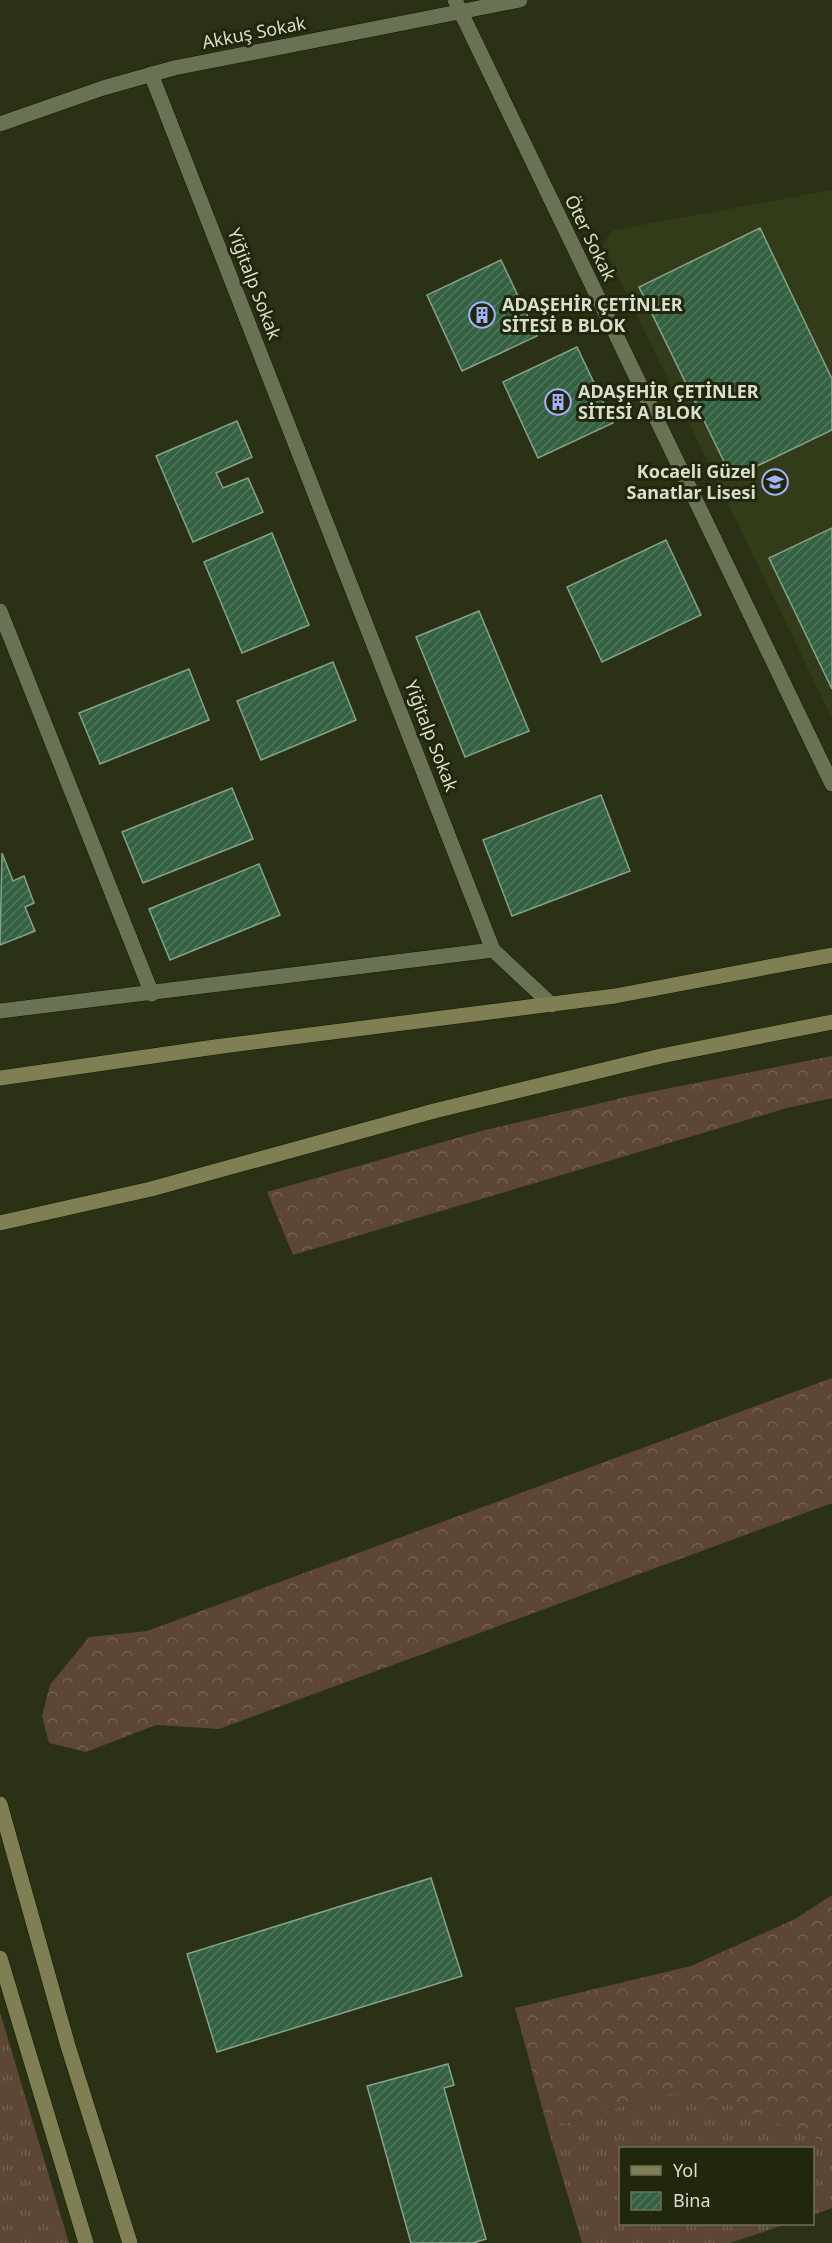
<svg xmlns="http://www.w3.org/2000/svg" width="832" height="2243" font-family="'Noto Sans',sans-serif">
  <defs>
    <pattern id="grass-tufts" width="24" height="20" patternUnits="userSpaceOnUse" patternTransform="scale(1.5)"><rect width="24" height="20" fill="#5d4633"/><path d="M3 7l-1-3M5 7V3M7 7l1-3M15 17l-1-3M17 17v-4M19 17l1-3" fill="none" stroke="#74604f"/></pattern>
    <pattern id="forest-crowns" width="20" height="18" patternUnits="userSpaceOnUse" patternTransform="scale(1.5)"><rect width="20" height="18" fill="#5d4633"/><path d="M2 6a3 3 0 1 1 6 0M12 15a3 3 0 1 1 6 0" fill="none" stroke="#74604f"/></pattern>
    <pattern id="building-hatch" width="6" height="6" patternUnits="userSpaceOnUse" patternTransform="scale(1.5)"><rect width="6" height="6" fill="#346142"/><path d="M-1 1l2-2M0 6l6-6M5 7l2-2" fill="none" stroke="#51775c"/></pattern>
  </defs>
  <rect width="100%" height="100%" fill="#2a3115"/>
  <path fill="#323c18" d="M832 190V718L603 246 613 230Z"/>
  <path fill="url(#grass-tufts)" d="M0 2012 69 2243H0Z
    M663 2093 722 2100 832 2145V2208L813 2215 812 2148H620V2224H787L730 2243H582L548 2129Z"/>
  <path fill="url(#forest-crowns)" d="M832 1056V1098L787 1108 293 1255 267 1192 485 1130 635 1095Z
    M832 1378V1503L219 1729 156 1725 86 1752 49 1743 42 1716 50 1685 89 1637 147 1631Z
    M832 1895V2145L722 2101 663 2093 548 2129 515 2008 691 1966 795 1919Z"/>
  <path fill="url(#building-hatch)" stroke="#85a38c" stroke-width="1.5" d="M760 228 832 379V430L732 478 639 287Z
    M501 260 537 336 462 371 427 295Z
    M577 347 613 423 538 458 503 382Z
    M237 421 252 457 216 473 223 488 248 478 263 512 193 542 156 456Z
    M832 528V689L769 558Z
    M272 533 309 625 242 653 204 562Z
    M666 540 701 615 602 662 567 587Z
    M479 611 529 731 465 757 416 637Z
    M333 662 356 720 261 760 237 701Z
    M189 669 209 720 100 764 79 713Z
    M232 788 253 839 143 883 122 832Z
    M601 795 630 871 512 916 483 840Z
    M2 853 13 881 24 876 34 903 25 907 35 931 0 945Z
    M259 864 280 915 170 960 149 909Z
    M431 1878 462 1976 217 2052 187 1954Z
    M448 2064 454 2085 444 2088 486 2239 473 2243H411L367 2086Z"/>
  <g fill="none" stroke-linecap="round" stroke-linejoin="round">
    <g stroke="#121900" stroke-width="16">
      <path id="street" d="M455 0 832 784
        M0 124 103 88 174 68 520 0
        M0 611 152 994
        M493 950 552 1005
        M0 1011 493 950 151 74"/>
    </g>
    <g stroke="#121900" stroke-width="16">
      <path id="secondary" d="M0 1078 215 1047 615 996 832 955
        M0 1223 151 1189 434 1111 661 1056 832 1022
        M0 1804 68 2046 130 2243
        M0 1958 86 2243"/>
    </g>
    <use href="#street" stroke="#697354" stroke-width="15"/>
    <use href="#secondary" stroke="#807f53" stroke-width="15"/>
  </g>
  <defs>
    <g id="building-ring" transform="scale(1.35)"><circle r="9.5" fill="#20270b" stroke="#a2b2fd" stroke-width="1.5"/><path d="M-4-6H4V6H1V3H-1V6H-4ZM-2.5-4.3h1.7v1.8h-1.7ZM.8-4.3h1.7v1.8H.8ZM-2.5-1h1.7V.8h-1.7ZM.8-1h1.7V.8H.8Z" fill="#a2b2fd"/></g>
    <g id="school-ring" transform="scale(1.35)"><circle r="9.5" fill="#20270b" stroke="#a2b2fd" stroke-width="1.5"/><path d="M0-5L7-2L0 1L-7-2ZM-4 1L0 2.5L4 1V4Q0 6-4 4Z" fill="#a2b2fd"/></g>
  </defs>
  <g fill-rule="evenodd">
    <use href="#building-ring" x="482" y="315"/>
    <use href="#building-ring" x="558" y="402"/>
    <use href="#school-ring" x="775" y="482"/>
  </g>
  <g text-anchor="middle" stroke-width="6" stroke-linejoin="round" paint-order="stroke">
    <g font-size="18" fill="#d9dfce" stroke="#20270b">
      <text transform="translate(254 33) rotate(-11)" y="6">Akkuş Sokak</text>
      <text transform="translate(590 238) rotate(64)" y="6">Öter Sokak</text>
      <text transform="translate(254 284) rotate(69)" y="6">Yiğitalp Sokak</text>
      <text transform="translate(431 736) rotate(69)" y="6">Yiğitalp Sokak</text>
    </g>
    <g font-size="18" font-weight="bold" fill="#d9dfce" stroke="#20270b" text-anchor="start">
      <text x="502" y="311">ADAŞEHİR ÇETİNLER<tspan x="502" dy="21">SİTESİ B BLOK</tspan></text>
      <text x="578" y="398">ADAŞEHİR ÇETİNLER<tspan x="578" dy="21">SİTESİ A BLOK</tspan></text>
      <text x="756" y="478" text-anchor="end">Kocaeli Güzel<tspan x="756" dy="21">Sanatlar Lisesi</tspan></text>
    </g>
  </g>
  <rect x="619" y="2147" width="195" height="78" fill="#20270b" stroke="#6a7159" stroke-width="1.5"/>
  <rect x="631" y="2166" width="30" height="9" fill="#807f53" stroke="#6a7159" stroke-width="1.5"/>
  <text x="673" y="2177" font-size="18" fill="#d9dfce">Yol</text>
  <rect x="631" y="2192" width="30" height="18" fill="url(#building-hatch)" stroke="#6a7159" stroke-width="1.5"/>
  <text x="673" y="2207" font-size="18" fill="#d9dfce">Bina</text>
</svg>
